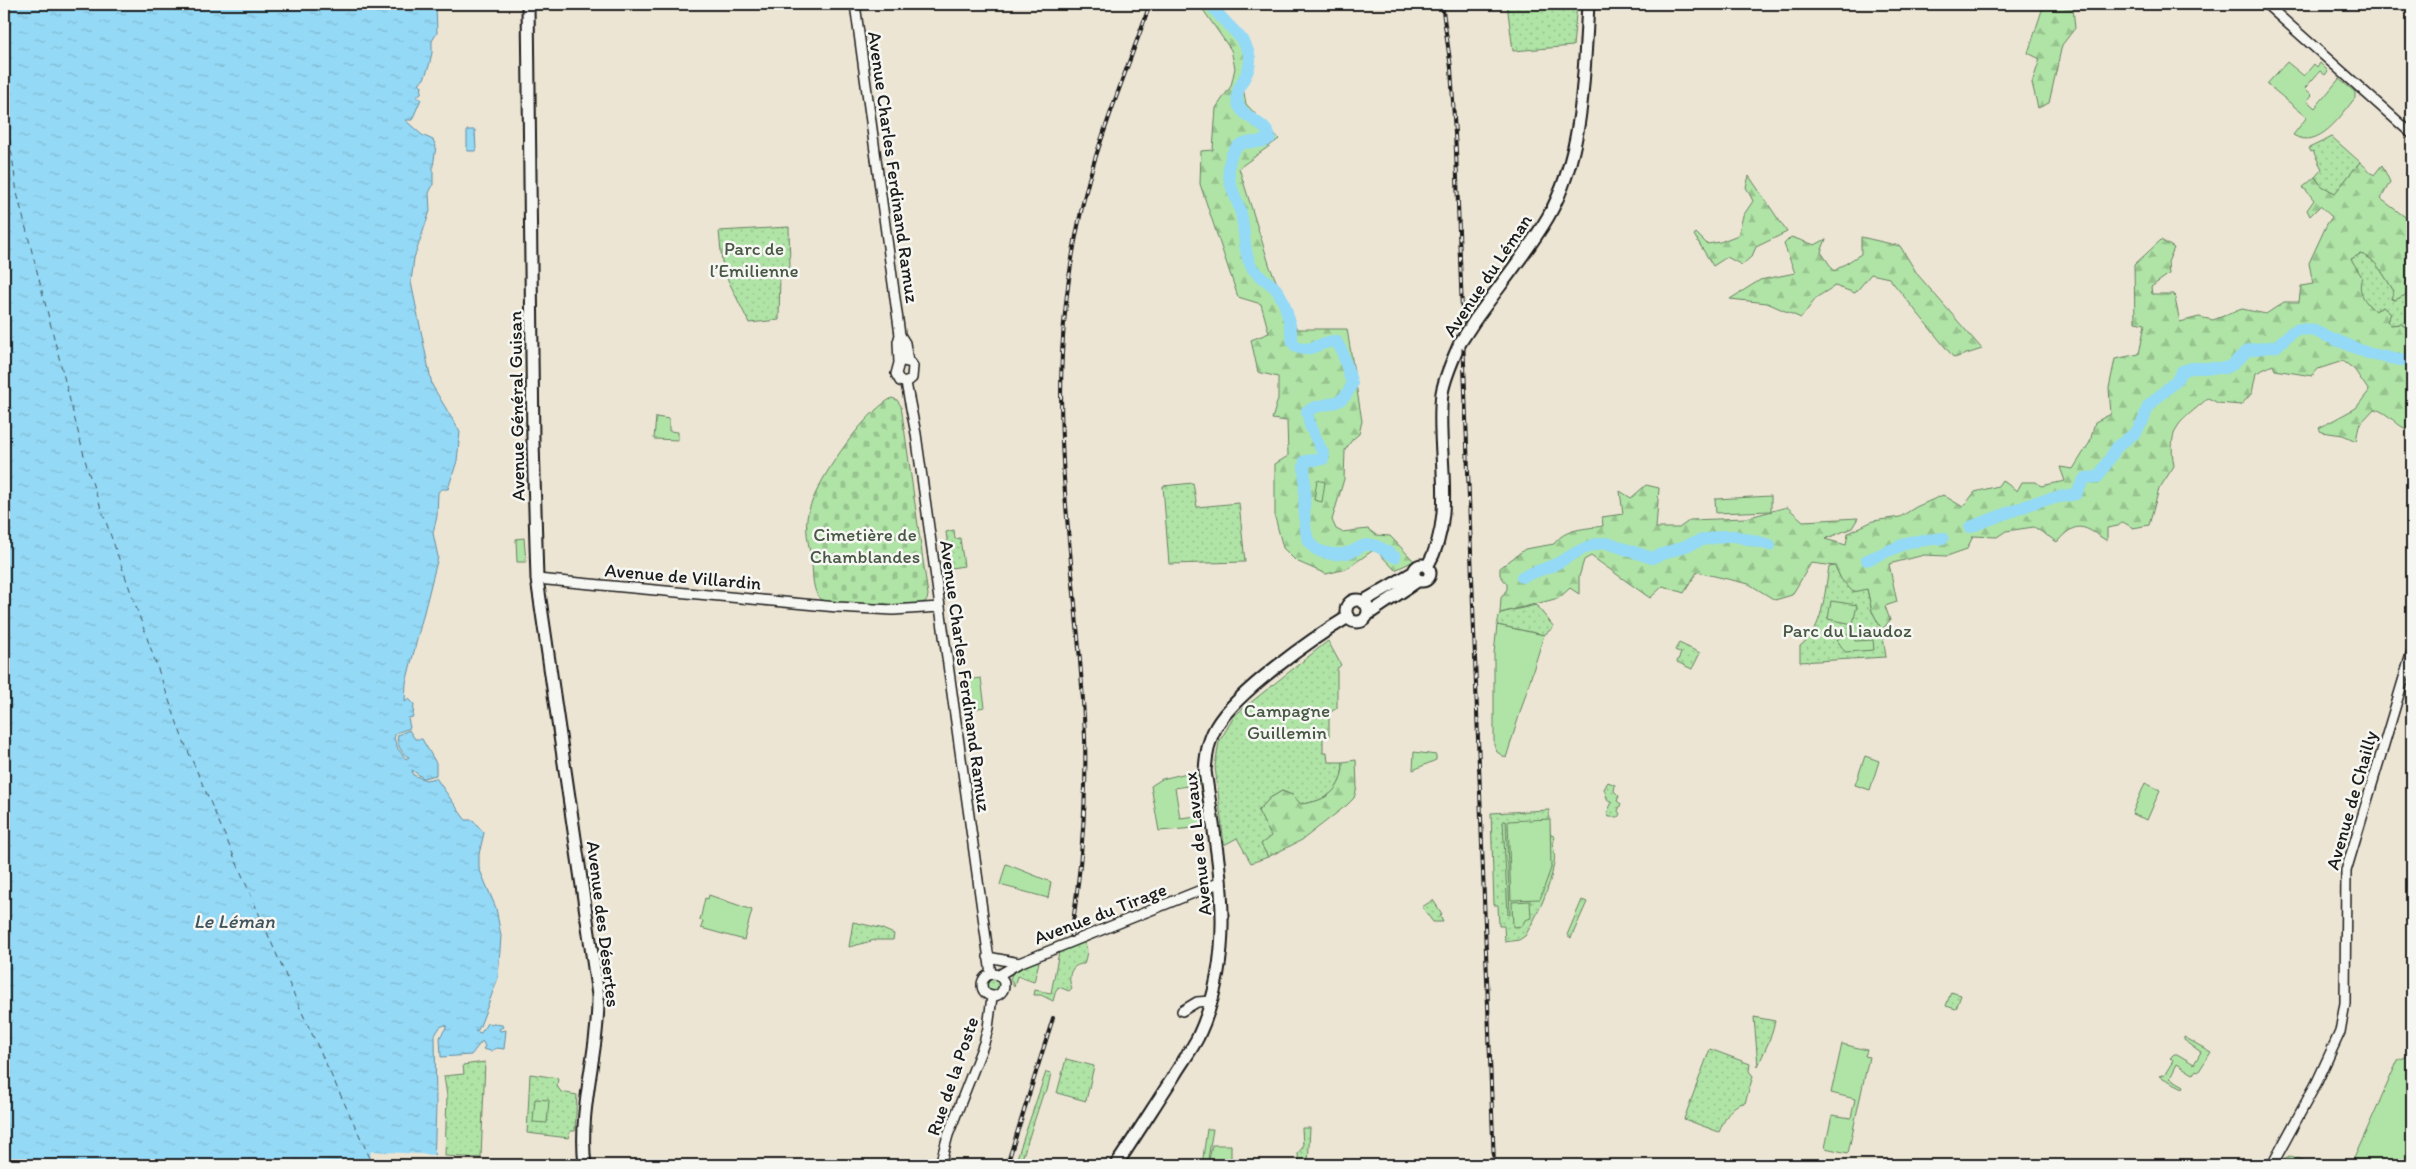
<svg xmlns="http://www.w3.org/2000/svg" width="2416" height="1169" font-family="Itim,sans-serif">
  <defs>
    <pattern id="grass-dots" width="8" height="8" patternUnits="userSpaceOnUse" patternTransform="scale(1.25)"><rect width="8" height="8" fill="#b0e4a6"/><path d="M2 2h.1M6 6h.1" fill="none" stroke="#97c38e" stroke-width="1.8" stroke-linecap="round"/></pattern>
    <pattern id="forest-firs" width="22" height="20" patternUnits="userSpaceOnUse" patternTransform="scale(1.25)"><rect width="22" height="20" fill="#b0e4a6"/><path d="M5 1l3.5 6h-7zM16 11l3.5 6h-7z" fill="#97c38e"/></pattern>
    <pattern id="cemetery-stones" width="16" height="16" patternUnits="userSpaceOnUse" patternTransform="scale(1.25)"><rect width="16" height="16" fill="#b0e4a6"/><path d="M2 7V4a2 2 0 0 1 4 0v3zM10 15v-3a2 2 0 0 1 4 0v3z" fill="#97c38e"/></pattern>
    <pattern id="water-ripples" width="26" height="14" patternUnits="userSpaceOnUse" patternTransform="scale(1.25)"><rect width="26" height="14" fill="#94d9f6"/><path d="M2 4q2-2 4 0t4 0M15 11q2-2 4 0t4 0" fill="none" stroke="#7fbad2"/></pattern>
  </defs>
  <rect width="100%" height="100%" fill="#ede5d4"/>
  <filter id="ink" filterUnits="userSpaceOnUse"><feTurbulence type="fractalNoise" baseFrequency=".02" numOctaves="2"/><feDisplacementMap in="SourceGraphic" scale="10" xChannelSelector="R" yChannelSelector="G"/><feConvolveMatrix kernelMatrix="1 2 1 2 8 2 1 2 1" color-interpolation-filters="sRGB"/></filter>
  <g filter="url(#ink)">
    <path fill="url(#grass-dots)" stroke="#668061" d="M1507 4H1577L1573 46 1513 51Z
      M2332 137 2360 162 2335 194 2321 186 2315 177 2322 169 2313 151 2311 152 2309 148Z
      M789 227 790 268 780 274 779 320 749 323 728 280 722 262 719 231Z
      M2360 254C2376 257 2385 278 2394 291L2391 299 2395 300 2412 292V332L2401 324 2391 325 2387 321 2391 314 2383 307 2375 311 2363 299 2351 259Z
      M1193 483 1197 507 1239 503 1245 562 1169 564 1163 486Z
      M954 530 955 539 960 538 964 566 951 568 946 532Z
      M1835 566 1841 579 1867 589 1872 611 1882 630 1886 657 1800 662V646C1824 629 1824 594 1829 567Z
      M1536 605 1554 627 1544 635 1497 625 1500 613Z
      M1328 641 1341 665 1337 669V708L1329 713V737H1323V753H1327L1328 762H1343C1343 790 1327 801 1301 804L1292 795 1282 791 1270 798 1258 811 1272 836 1261 844 1268 857 1251 863 1237 838 1224 845 1215 766 1219 742 1235 715Z
      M1679 643 1700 653 1692 669 1677 662 1681 653 1675 650Z
      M1608 782 1615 785 1614 791 1619 796 1617 801 1621 804 1618 811 1620 814 1618 817H1609L1607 813 1612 802 1608 801 1604 789Z
      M1549 810 1550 834 1555 837C1551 846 1556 854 1554 863 1550 889 1538 914 1525 936L1519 940 1505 942 1504 926H1499L1498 905H1494L1491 813Z
      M1433 900 1442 914 1440 916 1443 922H1433L1422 907Z
      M1582 900 1587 902 1571 938 1567 935Z
      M853 922 880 928 894 934 893 940H875L849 947Z
      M1082 941C1090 947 1086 956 1084 964 1070 964 1067 978 1072 988L1069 991 1059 987 1056 990 1053 1001 1041 995H1034L1035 990 1051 993 1059 952Z
      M1034 961 1039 962 1034 982 1017 976 1014 987 1010 979 1013 971Z
      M986 985a7 7 0 1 1 14 0a7 7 0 1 1-14 0Z
      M1951 992 1961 995 1956 1009 1946 1006Z
      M1754 1017 1775 1021 1770 1039 1758 1066Z
      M1710 1049 1750 1064 1749 1071 1753 1076 1745 1103C1730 1104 1725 1120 1719 1132L1684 1119Z
      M1066 1059 1094 1066 1086 1101 1057 1093Z
      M485 1062 481 1158 445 1156 447 1096 444 1076 464 1074 463 1065Z
      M1046 1072 1051 1073 1047 1091 1043 1094 1022 1159 1017 1158Z
      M530 1074 558 1078 557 1086 561 1092 577 1095 575 1131H570L569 1138 527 1133Z
      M1302 1128H1310L1308 1165H1299L1298 1153 1303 1147Z"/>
    <path fill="url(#forest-firs)" stroke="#668061" d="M1199 4H1223V12L1239 31 1247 62 1243 87 1246 104 1279 139 1239 168 1270 267 1297 329H1347L1362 421 1359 434 1352 440 1345 450 1344 479 1332 520 1336 529 1342 532 1368 529 1376 535 1390 536 1414 561 1395 570 1375 549 1346 569 1326 574 1296 561 1283 548 1275 517V464L1288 456 1287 421 1272 419 1278 399V377L1258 372 1251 340 1269 333 1261 304 1238 297 1200 184 1201 151 1213 150 1216 108 1231 86 1235 68 1231 50Z
      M2044 4 2073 8 2075 28 2062 45 2049 103 2038 108 2032 83 2040 59 2028 53Z
      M2360 162 2374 175 2382 165 2390 182 2381 199 2412 222V292L2395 300 2391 298 2394 291C2385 278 2376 257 2360 254L2351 259 2362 277C2357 292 2364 301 2375 311L2383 307 2391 314 2387 321 2391 325 2401 324 2412 332V407L2408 412 2412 416V430C2397 429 2390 412 2374 409L2359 425 2356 441 2343 435 2321 432 2319 428 2356 408 2369 391 2354 369 2343 361 2318 369 2312 376 2275 370 2273 365 2256 373 2252 393 2241 405 2218 403 2208 398C2180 423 2167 425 2174 466L2159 489 2149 525 2133 528 2123 522 2118 526 2107 528V541C2084 526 2077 519 2057 542L2034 527 2006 531 1997 537 1973 536 1967 549 1947 556 1924 555 1889 564 1897 602 1885 606 1890 620 1882 630 1872 611 1867 589 1853 592 1841 579 1835 566 1811 563 1792 595 1775 600 1749 584 1697 572 1684 593 1663 586 1650 598 1591 556 1584 560 1579 577V594L1570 588 1559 598 1500 613 1501 598 1507 589V584L1500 575V568L1525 549 1554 544C1565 528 1585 529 1603 526L1602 517 1623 514 1620 491 1631 498 1646 485 1659 488 1656 528H1679L1690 520 1746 518 1787 507 1803 521 1858 518 1852 528 1825 539 1846 545 1848 533 1873 521 1900 517 1916 507 1943 495 1963 507 1975 492 1998 486 2002 480 2017 491 2022 482H2036L2041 486 2065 481 2060 467 2073 469 2090 442 2095 422 2111 414 2109 388 2115 359 2139 354 2145 324 2135 322 2134 265 2161 240 2174 248 2168 262 2169 274 2151 287 2152 294H2174L2180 322 2199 317 2213 320 2242 309 2266 314 2284 302H2299L2301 286 2313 284 2309 263 2327 224 2332 217 2320 206 2310 216 2307 210 2314 200 2306 190 2302 188 2315 177 2322 186 2335 193Z
      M1749 176 1787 232 1756 247 1752 256 1742 265 1727 257 1713 266 1694 235 1696 233 1707 244 1720 242 1738 235 1743 216 1753 201 1746 187Z
      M1791 237 1815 245 1826 239 1821 252 1834 271 1861 254V237L1900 246 1918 275 1982 349 1954 358 1889 278 1871 274 1855 293 1835 286 1817 297 1801 318 1767 303 1730 299 1760 280 1795 273 1784 244Z
      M1356 760 1357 787 1354 798 1347 805 1302 840 1268 857 1261 844 1271 836 1258 811 1270 798 1282 791 1292 795 1301 804C1327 801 1343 790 1343 762Z"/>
    <path fill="url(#cemetery-stones)" stroke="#668061" d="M892 398 897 400 901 406 928 595 927 600C915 612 840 605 822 601 812 592 813 576 812 564 810 550 805 533 807 518 812 486 863 413 892 398Z"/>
    <path fill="#b0e4a6" stroke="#668061" d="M2287 62 2304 76 2314 64 2317 67 2320 63 2328 71 2325 75 2320 71 2305 88 2312 95 2307 101 2315 108 2339 79 2355 92V98C2342 114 2319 151 2293 135L2307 117 2267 84Z
      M656 417 669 419V431L678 432V440L654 439Z
      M1317 480 1325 482 1322 502 1314 500Z
      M1771 496V511L1716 513 1715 499Z
      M524 538 526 562H517L516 539Z
      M1831 601 1857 605 1853 624 1828 619Z
      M1497 625 1544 635 1506 758 1497 752 1494 745V654Z
      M1854 634 1855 641 1873 640 1874 650 1845 652 1837 640 1842 635Z
      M981 678 985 707 972 709 967 680Z
      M1414 752 1436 755V760L1413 770Z
      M1865 756 1879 761 1870 790 1855 785Z
      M1199 770 1200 784 1175 788 1180 818 1205 815 1207 827 1159 831 1151 786 1162 779Z
      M2145 783 2160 790 2147 820 2132 814Z
      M1550 819 1551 868 1540 899 1511 900 1508 821Z
      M1503 821H1506L1510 915H1508Z
      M1006 864 1051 882 1048 898 1000 885Z
      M709 895 752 910 744 940 701 928 703 921 700 920 705 898 708 899Z
      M1530 901 1531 918 1525 920 1522 926 1513 927 1512 902Z
      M2184 1037 2211 1052 2199 1071 2196 1070 2193 1074 2177 1064 2170 1078 2184 1086 2183 1088 2159 1076 2165 1074 2173 1061 2170 1058 2174 1054H2177L2194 1064 2201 1052 2184 1040Z
      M1842 1044 1867 1050 1865 1056 1869 1057 1848 1153 1825 1148 1832 1115 1851 1118 1855 1099 1831 1093Z
      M2412 1047V1165H2351L2398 1060 2406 1057Z
      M535 1099 549 1100 547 1123 533 1122Z
      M1207 1129H1213L1207 1165H1202Z
      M1212 1145H1231V1165H1208Z
      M2290 1156 2309 1162 2307 1165H2281L2285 1158Z"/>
    <path fill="url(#water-ripples)" stroke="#648d9f" d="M4 4H436L437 33 432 41V53L429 66 424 79 419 83 422 86 421 93 416 97 421 99 412 120H405L422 135 433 140 436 146 433 167V185L429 193 430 211 414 258 411 282 432 385 460 432 457 461 448 489H442L438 492 437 516 433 533 438 557 406 683 405 702 409 699 414 704 413 717 408 718 410 728 396 733 394 738 398 749 406 759 409 757C402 755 395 742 398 735L409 730 415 739H422L436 763V775L423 778 412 770 413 775 426 780 436 778 464 818 466 820H473L484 833 479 854V868L496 908 501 936 498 978 480 1026 478 1030 475 1031 481 1033 487 1023 502 1025 503 1027 499 1029 500 1031 506 1030 504 1049 497 1048 491 1051 483 1049 485 1046 482 1041 471 1055 441 1057 440 1037 447 1026 445 1025 440 1027 435 1035 436 1106 434 1165H4Z
      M467 130H475L476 151H467Z"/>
    <path fill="#ede5d4" d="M371 1151 435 1155 434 1163 388 1161 387 1165H376L372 1164 370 1160Z"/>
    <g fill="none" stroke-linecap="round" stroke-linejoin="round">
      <path stroke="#94d9f6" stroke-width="12" d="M1211 4C1222 24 1247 35 1250 59 1251 77 1231 88 1239 106 1246 120 1267 123 1270 138 1260 146 1245 137 1235 149 1230 155 1228 167 1229 174 1229 187 1237 198 1240 210 1246 228 1242 249 1251 266 1257 277 1268 280 1276 289 1287 302 1290 326 1293 343 1304 358 1322 340 1336 341L1342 351 1352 384C1342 411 1324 400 1307 411L1310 426 1324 455 1323 459 1305 461 1304 466C1307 489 1301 513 1307 536 1311 555 1338 557 1353 551 1357 549 1362 545 1367 545 1377 543 1386 552 1395 557
        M1970 527 2039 501 2076 494 2085 478 2098 477 2117 447 2136 432 2144 419 2148 406 2176 381 2182 371 2192 368H2225L2232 365 2248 350 2277 346 2292 332 2299 329 2312 330 2370 354 2401 360 2412 359
        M1867 560 1909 542 1943 538
        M1522 577C1533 572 1545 569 1556 564 1573 555 1587 543 1607 543L1652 558 1702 540 1724 536H1735L1770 545"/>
      <path stroke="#40555d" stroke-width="1" stroke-dasharray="6 5" stroke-linecap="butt" d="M4 96 17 193 88 471 182 737 299 1006 370 1158 365 1165"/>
      <g stroke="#1c1c1c" stroke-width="12">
        <path id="minor" d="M855 4 900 335 905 343 908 362
          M2266 4 2412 134
          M900 335 898 342 899 363 896 374 900 381 906 383
          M903 361 911 363 913 366 912 378 906 383
          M906 383 916 434 991 974
          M537 579 837 607 893 610 940 607
          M988 957 1019 963
          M982 985a11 11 0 1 1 22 0a11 11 0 1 1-22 0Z
          M999 975 1019 963 1221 882
          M1182 1011 1197 1002 1211 1001
          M940 1165 948 1135 984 1043 988 1028 992 997
          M2272 1165 2317 1082 2340 1032 2345 1003 2346 871 2412 651"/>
      </g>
      <g stroke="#1c1c1c" stroke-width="15">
        <path id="major" d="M528 4 533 441 537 579 598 995C599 1052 578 1108 585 1165
          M1475 320C1499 286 1527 253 1548 217 1584 154 1584 74 1588 4
          M1414 573a8 8 0 1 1 16 0a8 8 0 1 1-16 0Z
          M1427 567C1458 514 1435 451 1442 393 1445 376 1453 359 1460 343
          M1346 611a11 11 0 1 1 22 0a11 11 0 1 1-22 0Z
          M1362 602 1414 572
          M1367 615 1419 580
          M1116 1165C1135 1137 1153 1108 1172 1079 1180 1065 1191 1051 1198 1037 1239 949 1218 862 1205 771 1206 755 1208 741 1216 727 1236 692 1313 638 1348 617"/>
      </g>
      <use href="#minor" stroke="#f6f6f2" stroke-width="9"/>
      <use href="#major" stroke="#f6f6f2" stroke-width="11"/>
      <g stroke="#1c1c1c" stroke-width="4">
        <path id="rail" d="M1442 4 1451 68 1456 151 1494 1165
          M1071 936C1081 870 1087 804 1085 737 1080 609 1056 481 1062 353 1065 294 1074 235 1089 179 1106 119 1130 62 1150 4
          M1007 1165 1053 1018"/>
      </g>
      <use href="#rail" stroke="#f6f6f2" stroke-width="2" stroke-dasharray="5.5" stroke-linecap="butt"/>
      <g stroke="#1c1c1c" stroke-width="15" stroke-linecap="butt">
        <path id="major-bridge" d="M1460 343 1475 320"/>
      </g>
      <use href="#major-bridge" stroke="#f6f6f2" stroke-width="11"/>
    </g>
  </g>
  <g text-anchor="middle" stroke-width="5" stroke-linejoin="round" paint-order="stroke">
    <g font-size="19" fill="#1c1c1c" stroke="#f6f6f2">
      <text transform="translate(894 167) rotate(82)" y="7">Avenue Charles Ferdinand Ramuz</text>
      <text transform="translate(1487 275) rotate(-56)" y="7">Avenue du Léman</text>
      <text transform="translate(516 406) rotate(-91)" y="7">Avenue Général Guisan</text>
      <text transform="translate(683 576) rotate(5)" y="7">Avenue de Villardin</text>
      <text transform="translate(966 676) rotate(82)" y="7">Avenue Charles Ferdinand Ramuz</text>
      <text transform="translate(2351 800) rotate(-74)" y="7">Avenue de Chailly</text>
      <text transform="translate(1197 844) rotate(-96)" y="7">Avenue de Lavaux</text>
      <text transform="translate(1100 913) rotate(-21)" y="7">Avenue du Tirage</text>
      <text transform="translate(604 924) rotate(83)" y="7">Avenue des Désertes</text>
      <text transform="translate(952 1076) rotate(-71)" y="7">Rue de la Poste</text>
    </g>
    <g font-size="19" fill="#485845" stroke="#f6f6f2">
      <text x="754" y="255">Parc de<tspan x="754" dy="22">l’Emilienne</tspan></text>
      <text x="865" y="541">Cimetière de<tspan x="865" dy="22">Chamblandes</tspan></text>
      <text x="1847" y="637">Parc du Liaudoz</text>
      <text x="1287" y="717">Campagne<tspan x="1287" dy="22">Guillemin</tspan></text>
    </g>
    <g font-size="20" font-style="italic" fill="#40555d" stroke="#f6f6f2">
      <text x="234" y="928">Le Léman</text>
    </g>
  </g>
  <rect width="2416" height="1169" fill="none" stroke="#f6f6f2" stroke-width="20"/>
  <rect x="10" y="10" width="2396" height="1149" fill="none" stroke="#1c1c1c" stroke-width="2" filter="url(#ink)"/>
</svg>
